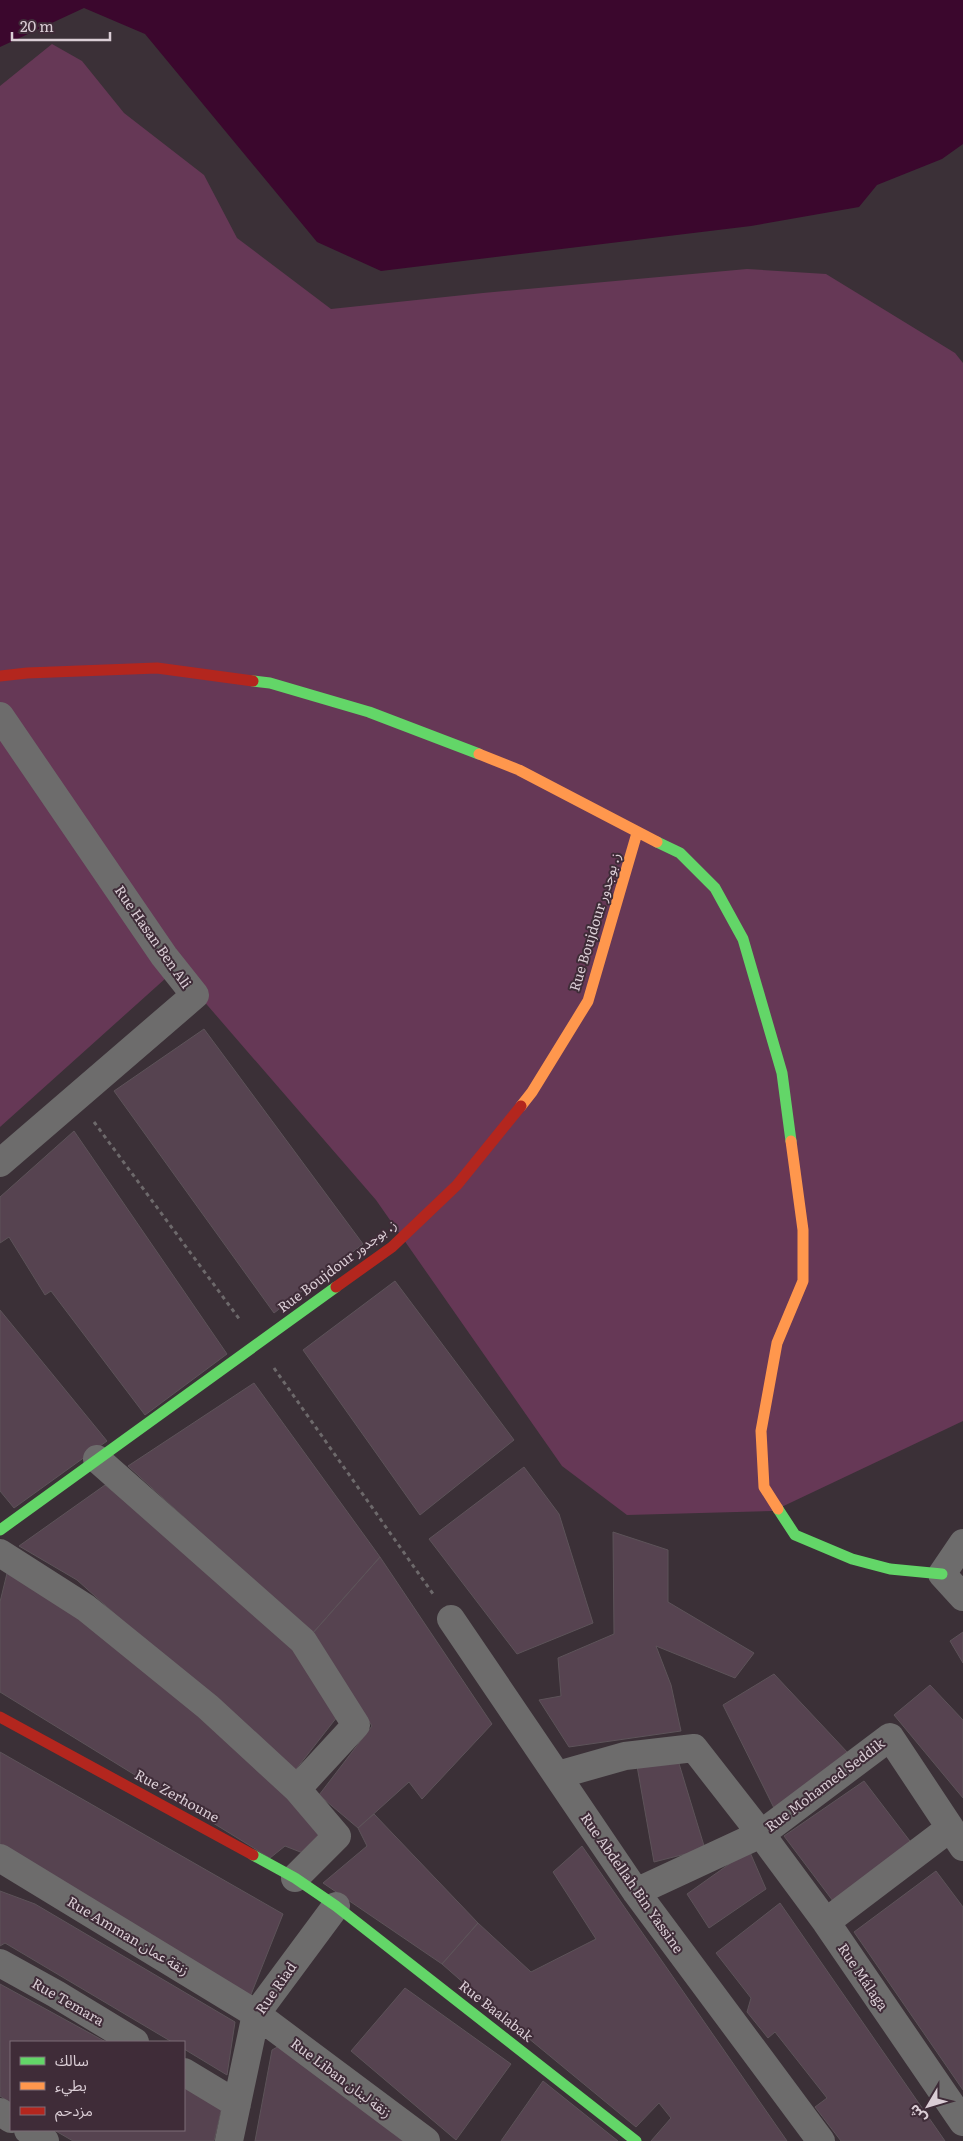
<svg xmlns="http://www.w3.org/2000/svg" width="963" height="2141" font-family="Literata,'Noto Sans Arabic',serif">
  <rect width="100%" height="100%" fill="#3b3037"/>
  <path fill="#663856" d="M52 44 82 61 124 113 204 175 237 238 331 309 483 293 747 269 826 274 955 353 963 363V1421L773 1511 627 1515 562 1466 376 1200 176 969 0 1127V86Z"/>
  <path fill="#3b072d" d="M0 0H963V144L942 159 877 185 859 207 751 226 381 271 317 242 145 34 84 8 0 47Z"/>
  <path fill="#564350" stroke="#5d5359" d="M204 1029 363 1244 274 1313 114 1091Z
    M74 1131 227 1354 145 1415 51 1291 45 1295 9 1237 0 1243V1197Z
    M395 1281 514 1440 420 1515 303 1350Z
    M0 1310 107 1441 14 1508 0 1491Z
    M254 1383 380 1557 312 1634 128 1466Z
    M524 1467 559 1514 593 1623 517 1654 429 1539Z
    M105 1485 290 1639 341 1712 293 1773 77 1580 19 1546Z
    M613 1532 668 1550V1602L754 1653 735 1678 656 1646 671 1685 681 1731 569 1747 539 1700 561 1696 558 1658 614 1634Z
    M380 1557 492 1724 422 1799 409 1782 358 1828 319 1795 372 1726 312 1634Z
    M9 1565 139 1657 325 1831 308 1855 285 1846 270 1858 0 1692V1602Z
    M963 1632V1663L950 1641Z
    M774 1674 848 1753 774 1808 723 1705Z
    M930 1685 963 1720V1798L894 1715Z
    M0 1752 283 1914 248 2002 0 1850Z
    M677 1757 705 1849 654 1862 637 1766Z
    M864 1781 916 1849 836 1905 784 1836Z
    M374 1814 478 1923 442 1964 323 1883 367 1846 358 1828Z
    M582 1846 787 2141H651L671 2118 659 2103 636 2127 499 2014 442 1964 478 1923 531 1972 596 1939 553 1872Z
    M749 1850 766 1889 709 1928 687 1894Z
    M936 1871 963 1907V2090L854 1932Z
    M0 1891 35 1904 235 2022 227 2075 184 2049V2042H172L5 1943 0 1946Z
    M780 1903 945 2141H841L815 2107 827 2098 775 2032 768 2038 747 2012 751 1998 716 1953Z
    M0 1984 106 2042H11V2103L0 2096Z
    M405 1988 511 2064 456 2140 351 2051Z
    M286 2042 407 2141H255L272 2050Z
    M543 2081 618 2141H501Z
    M184 2085 222 2106 214 2141H73L54 2130H184Z"/>
  <g fill="none" stroke-linecap="round" stroke-linejoin="round">
    <path stroke="#6d696b" stroke-width="3" stroke-dasharray="4 4" stroke-linecap="butt" d="M94 1122 240 1320
      M274 1368 433 1594"/>
    <path stroke="#6d6c6c" stroke-width="28" d="M0 716 164 956 195 995 0 1163
      M97 1459 303 1641 356 1725 297 1789
      M963 1543 942 1574 963 1597
      M0 1553 86 1608 208 1707 297 1789 337 1836 295 1878
      M451 1619 636 1892 821 2141
      M558 1775 625 1756 694 1748 761 1834 826 1922 963 2122
      M0 1858 256 2014 426 2141
      M636 1892 761 1834 890 1737 963 1847
      M826 1922 950 1828
      M0 1963 56 1994 135 2042
      M184 2072 237 2104
      M0 2112 11 2119
      M28 2130 45 2141
      M229 2141 256 2014 336 1906"/>
    <path stroke="#63d668" stroke-width="11" d="M253 681 270 683 369 712 479 754
      M657 842 680 853 715 888 743 939 782 1073 791 1141
      M778 1509 795 1535 852 1559 890 1569 942 1574
      M0 1530 336 1287
      M253 1855 295 1878 336 1906 636 2141"/>
    <path stroke="#ff974d" stroke-width="11" d="M479 754 519 770 657 842
      M521 1106 532 1092 588 1001 637 833
      M778 1509 764 1487 761 1431 777 1343 803 1281V1230L791 1141"/>
    <path stroke="#b3261e" stroke-width="11" d="M0 676 27 673 157 668 253 681
      M336 1287 392 1247 457 1185 521 1106
      M0 1717 253 1855"/>
  </g>
  <g text-anchor="middle" stroke-width="4" stroke-linejoin="round" paint-order="stroke">
    <g font-size="14" fill="#dacdd5" stroke="#3f2c38">
      <text transform="translate(595 922) rotate(-73)" y="5">Rue Boujdour ز. بوجدور</text>
      <text transform="translate(153 937) rotate(55)" y="5">Rue Hasan Ben Ali</text>
      <text transform="translate(337 1266) rotate(-37)" y="5">Rue Boujdour ز. بوجدور</text>
      <text transform="translate(825 1785) rotate(-37)" y="5">Rue Mohamed Seddik</text>
      <text transform="translate(177 1796) rotate(29)" y="5">Rue Zerhoune</text>
      <text transform="translate(632 1883) rotate(55)" y="5">Rue Abdellah Bin Yassine</text>
      <text transform="translate(128 1936) rotate(31)" y="5">Rue Amman زنقة عمان</text>
      <text transform="translate(863 1977) rotate(56)" y="5">Rue Málaga</text>
      <text transform="translate(276 1988) rotate(-55)" y="5">Rue Riad</text>
      <text transform="translate(68 2002) rotate(30)" y="5">Rue Temara</text>
      <text transform="translate(496 2011) rotate(38)" y="5">Rue Baalabak</text>
      <text transform="translate(341 2078) rotate(37)" y="5">Rue Liban زنقة لبنان</text>
    </g>
  </g>
  <rect x="10" y="2041" width="175" height="90" fill="#3f2c38" stroke="#7d6c77"/>
  <rect x="20" y="2057" width="25" height="8" fill="#63d668" stroke="#7d6c77"/>
  <text x="55" y="2066" font-size="15" fill="#dacdd5">سالك</text>
  <rect x="20" y="2082" width="25" height="8" fill="#ff974d" stroke="#7d6c77"/>
  <text x="55" y="2091" font-size="15" fill="#dacdd5">بطيء</text>
  <rect x="20" y="2107" width="25" height="8" fill="#b3261e" stroke="#7d6c77"/>
  <text x="55" y="2116" font-size="15" fill="#dacdd5">مزدحم</text>
  <g transform="translate(928 2106) rotate(232)" stroke="#3f2c38" stroke-width="4" paint-order="stroke">
  <path d="M0-4L9 19L0 12L-9 19Z" fill="#dacdd5"/>
  <text y="-8" font-size="14" font-weight="bold" text-anchor="middle" fill="#dacdd5">ش</text>
  </g>
  <path d="M12 32v8h98v-8" fill="none" stroke="#dacdd5" stroke-width="2.5"/>
  <text x="20" y="32" font-size="15" fill="#dacdd5" stroke="#3f2c38" stroke-width="4" paint-order="stroke">20 m</text>
</svg>
